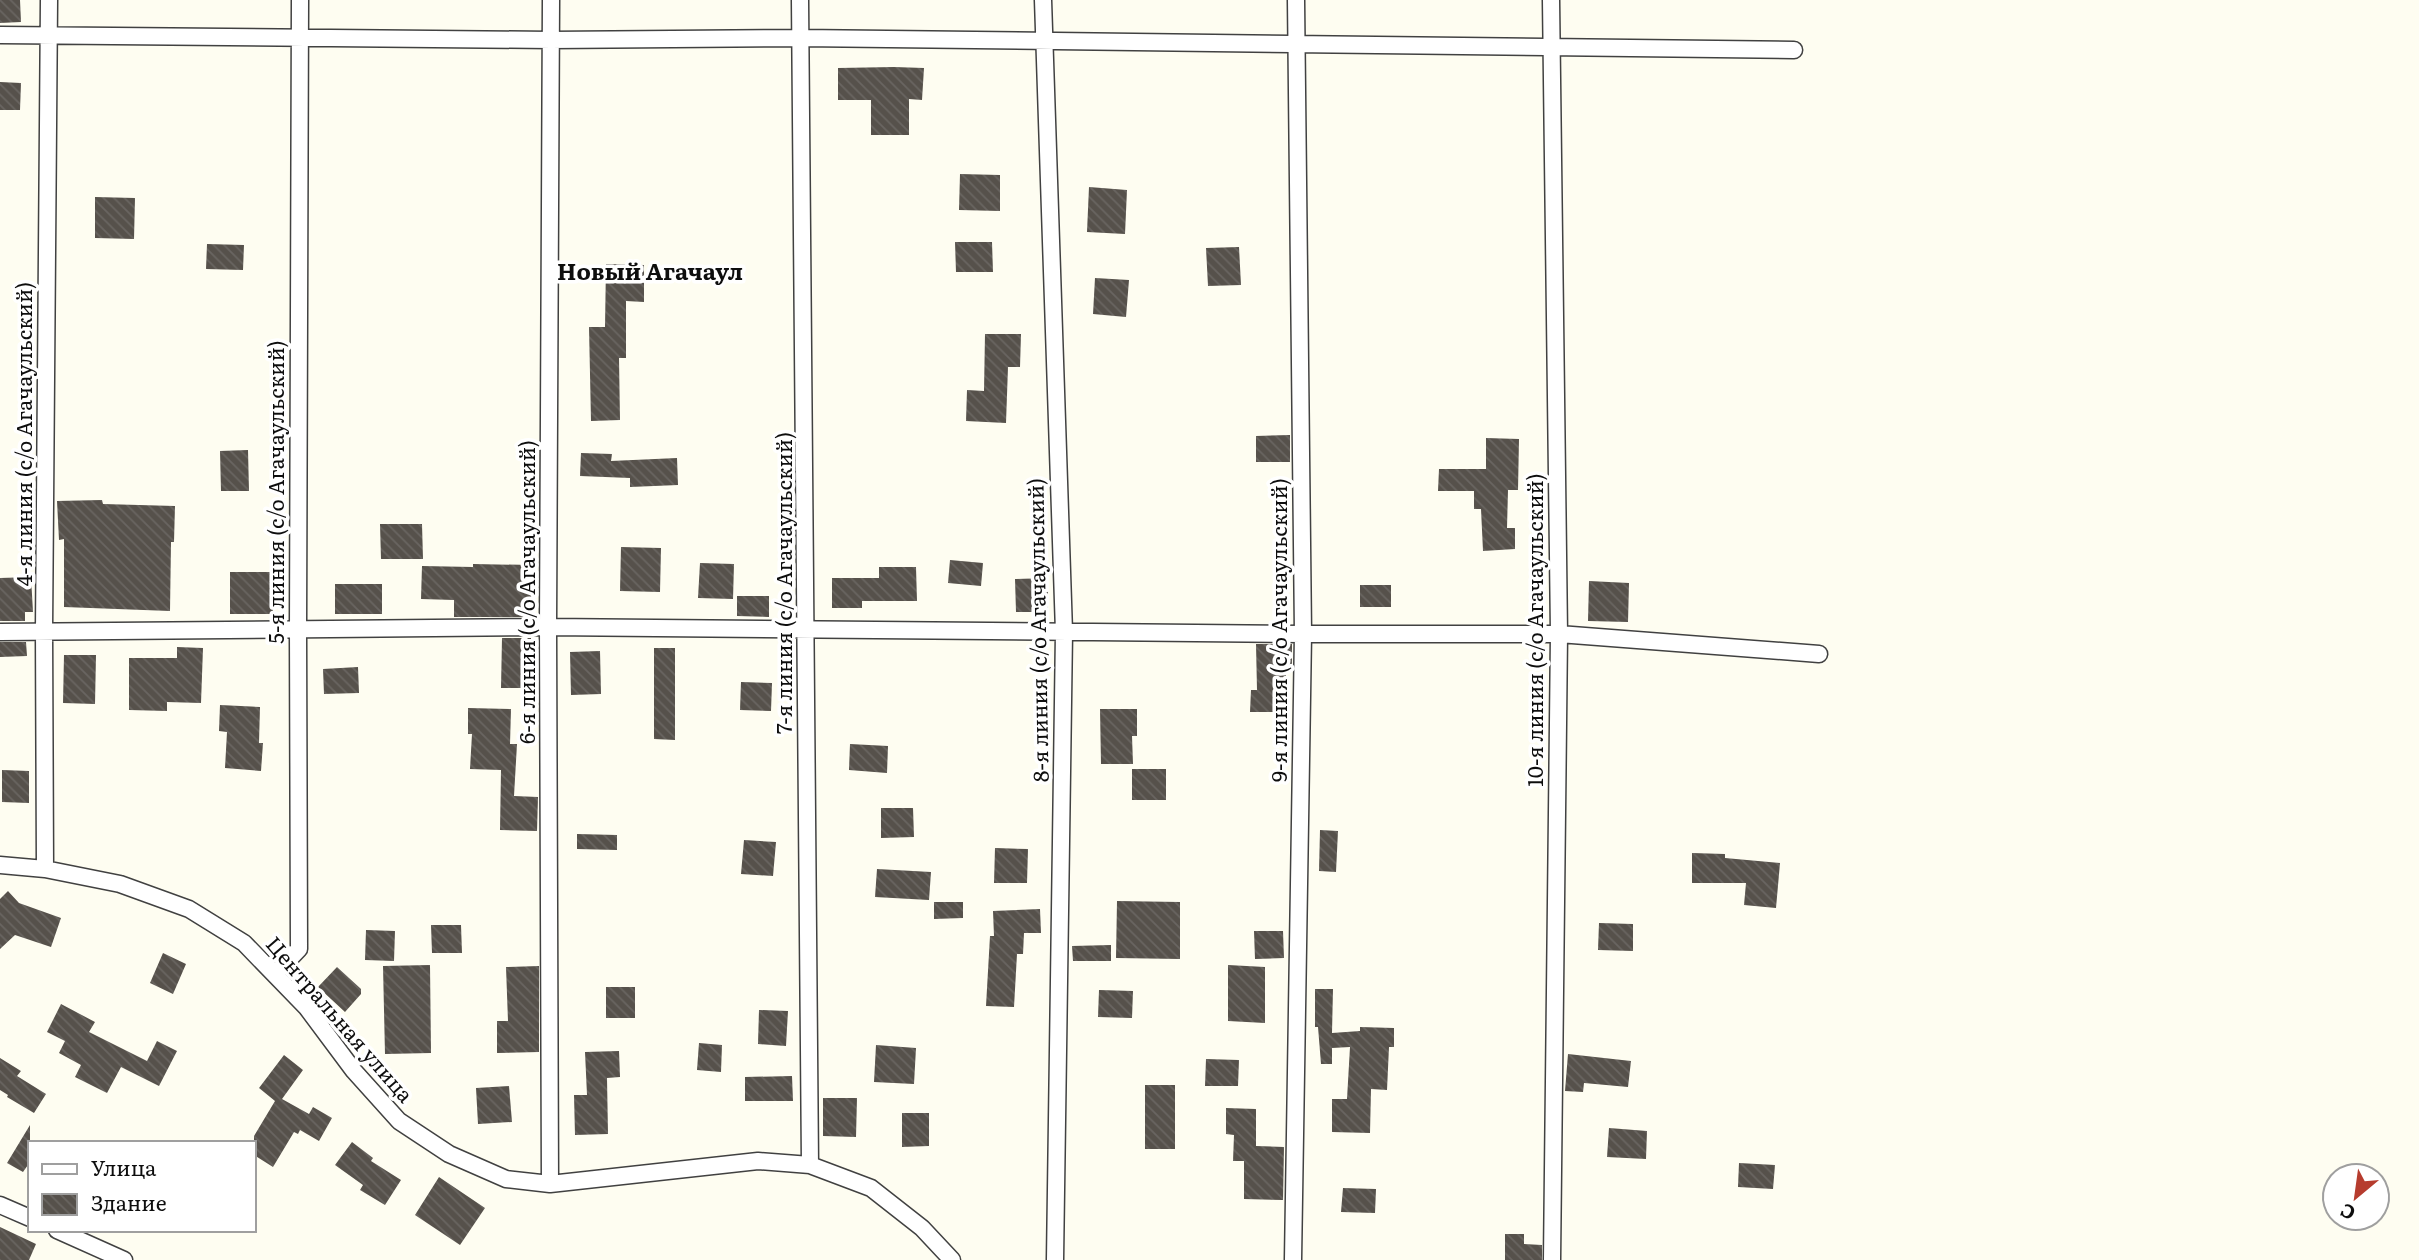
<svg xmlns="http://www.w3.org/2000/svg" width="2419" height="1260" font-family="Literata,serif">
  <defs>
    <pattern id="building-back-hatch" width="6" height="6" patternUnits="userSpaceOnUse" patternTransform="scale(1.75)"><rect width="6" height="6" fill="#56514b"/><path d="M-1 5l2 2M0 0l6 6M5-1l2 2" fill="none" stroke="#696561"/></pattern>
  </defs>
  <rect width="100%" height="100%" fill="#fefdf1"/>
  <path fill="url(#building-back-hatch)" d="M0 0H20L21 22 0 23Z
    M894 67 924 68 922 100 909 99V135H871V100H838V68Z
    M0 82 21 83 20 110H0Z
    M960 174 1000 175V211L959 210Z
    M1089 187 1127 190 1125 234 1087 232Z
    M95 197 135 198 134 239 95 238Z
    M955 242H992L993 272H956Z
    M207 244 244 245 243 270 206 269Z
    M1239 247 1241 285 1208 286 1206 248Z
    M606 264 644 265V302L626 301V358H619L620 420 591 421 589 327H605Z
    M1095 278 1129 280 1126 317 1093 314Z
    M985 334H1021L1020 367H1008L1006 423 966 421 967 390 984 391Z
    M1290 435V462H1256V436Z
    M1486 438 1519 439 1518 490H1508L1507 528H1515V549L1483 551 1481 509H1474V491H1438L1439 469H1486Z
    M248 450 249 491H221L220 451Z
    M581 453 612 454 611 461 677 458 678 485 630 487V478L580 476Z
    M102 500 103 504 175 506 174 542H171L170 611 64 607V539L59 540 57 501Z
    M380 524H422L423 559H381Z
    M621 547 661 548 660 592 620 591Z
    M950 560 983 563 981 586 948 583Z
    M700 563 734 564 733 599 698 598Z
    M473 564 532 565V617H454V600L421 599 422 566 473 567Z
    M879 567H916L917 601H862V608H832V578H879Z
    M230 572H272L273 614H230Z
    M31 577 33 612H25V621H0V578Z
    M1048 578V612H1016L1015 579Z
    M1589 581 1629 583 1628 622 1588 621Z
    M335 584H382V614H335Z
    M1360 585H1391V607H1360Z
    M737 596H769V617L737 616Z
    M502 638H531L533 688H501Z
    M0 642H26L27 656 0 657Z
    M1256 644H1292V670H1286V712H1250L1251 690H1257Z
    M177 647 203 648 201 703 167 702V711L129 710V658H177Z
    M654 648H675V740L654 739Z
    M600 651 601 694 571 695 570 652Z
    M64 655H96L95 704 63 703Z
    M358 667 359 693 324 694 323 669Z
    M741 682 772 683 771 711 740 710Z
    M220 705 260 707 259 743H263L261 771 225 768 227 732 219 731Z
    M468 708 511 709 510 744H517L514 796 538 797 537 831 500 830 501 770 470 769 472 734H468Z
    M1100 709H1137V736H1132L1133 764H1101Z
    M850 744 888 746 887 773 849 770Z
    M1132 769H1166V800H1132Z
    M2 770 29 771V803L2 802Z
    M881 808H913L914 837 881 838Z
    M1320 830 1338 831 1336 872 1319 871Z
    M577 834 617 835V850L577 849Z
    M744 840 776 842 773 876 741 874Z
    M995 848 1028 849 1027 883H994Z
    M1692 853 1725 854V858L1780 863 1776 908 1744 905 1746 883H1692Z
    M877 869 931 872 929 900 875 897Z
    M8 891 19 903 61 918 51 947 15 935 0 949V899Z
    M1117 901 1180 902V959L1116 958Z
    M934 902H963V918L934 919Z
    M1040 909 1041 933H1024L1023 954H1017L1014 1007 986 1006 990 936H994L993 911Z
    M1599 923 1633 924V951L1598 950Z
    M431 925H461L462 953H432Z
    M366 930 395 931 394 961 365 960Z
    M1254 931H1283L1284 958 1255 959Z
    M1111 945V961H1073L1072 946Z
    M163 953 186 964 173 994 150 983Z
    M430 965 431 1053 385 1054 383 966Z
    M1228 965 1265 967V1023L1228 1021Z
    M539 966V1052L497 1053V1021H508L506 967Z
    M337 967 361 989V994L345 1012 318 987Z
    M606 987H635V1018H606Z
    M1315 989H1333L1332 1033 1360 1031V1027L1394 1028V1047H1389L1387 1090 1371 1089 1370 1133 1332 1132V1099H1347L1350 1047 1332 1048V1064H1321L1318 1027H1315Z
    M1099 990 1133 991 1132 1018 1098 1017Z
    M61 1004 95 1022 89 1032 147 1061 157 1041 177 1051 159 1086 121 1067 107 1093 75 1077 81 1065 59 1053 65 1041 47 1032Z
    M759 1010 788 1011 786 1046 758 1044Z
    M699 1043 722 1045 721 1072 697 1070Z
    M876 1045 916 1048 914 1084 874 1082Z
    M619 1051 620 1077 607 1078 608 1134 575 1135 574 1095H587L585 1052Z
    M1568 1054 1631 1061 1628 1087 1584 1083 1583 1092 1565 1091Z
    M284 1055 303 1070 282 1099 309 1114 313 1107 332 1118 319 1141 300 1130 298 1134 294 1132 273 1167 254 1155V1136L275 1101 259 1088Z
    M0 1058 21 1071 17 1076 46 1094 34 1113 7 1097 8 1095 0 1090Z
    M1206 1059 1239 1060 1238 1086H1205Z
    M792 1076 793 1101H745V1077Z
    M1145 1085H1175V1149H1145Z
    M509 1086 512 1122 478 1124 476 1088Z
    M823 1098H857L856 1137 823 1136Z
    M1226 1108 1256 1109V1146L1284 1147 1283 1200 1244 1199V1161H1233L1234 1135 1226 1134Z
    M902 1113H929V1146L902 1147Z
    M30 1125V1162L23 1172 7 1163Z
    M1609 1128 1647 1131 1646 1159 1607 1157Z
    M352 1142 373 1158 371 1161 401 1180 385 1205 360 1190 363 1185 335 1165Z
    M1739 1163 1775 1165 1773 1189 1738 1187Z
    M439 1177 485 1208 460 1245 415 1215Z
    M1343 1188 1376 1189 1375 1213 1341 1212Z
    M0 1227 36 1244 29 1260H0Z
    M1505 1234H1524V1244L1542 1245V1260H1505Z"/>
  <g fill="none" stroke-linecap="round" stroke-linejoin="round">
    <g stroke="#414141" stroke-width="19">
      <path id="street" d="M800 0 810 1165
        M1043 0 1064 632 1055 1260
        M1551 0 1559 634 1552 1260
        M0 35 551 40 801 38 1794 50
        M0 632 548 627 1303 634H1559L1819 654
        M0 865 45 869 120 884 189 909 244 943 307 1008 354 1071 399 1121 449 1154 506 1179 550 1184 758 1161 810 1165 871 1188 922 1228 952 1260
        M45 869 44 630 49 0
        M275 974 299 949 298 630 300 0
        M550 1184 548 627 551 0
        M0 1205 30 1218
        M57 1230 124 1260
        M1293 1260 1303 634 1296 0"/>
    </g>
    <use href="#street" stroke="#fff" stroke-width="16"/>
  </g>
  <g text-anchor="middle" stroke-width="7" stroke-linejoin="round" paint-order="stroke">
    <g font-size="21" fill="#0e0e0e" stroke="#fff">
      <text transform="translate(25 434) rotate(-90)" y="7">4-я линия (с/о Агачаульский)</text>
      <text transform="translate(277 492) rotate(-90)" y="7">5-я линия (с/о Агачаульский)</text>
      <text transform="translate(785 583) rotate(-90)" y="7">7-я линия (с/о Агачаульский)</text>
      <text transform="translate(528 592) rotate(-90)" y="7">6-я линия (с/о Агачаульский)</text>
      <text transform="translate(1039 630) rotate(-91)" y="7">8-я линия (с/о Агачаульский)</text>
      <text transform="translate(1280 630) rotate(-90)" y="7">9-я линия (с/о Агачаульский)</text>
      <text transform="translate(1536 630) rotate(-90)" y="7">10-я линия (с/о Агачаульский)</text>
      <text transform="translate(339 1020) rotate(49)" y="7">Центральная улица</text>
    </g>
    <g font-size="23" font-weight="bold" fill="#0e0e0e" stroke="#fff">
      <text x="650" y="280">Новый Агачаул</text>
    </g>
  </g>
  <rect x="28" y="1141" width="228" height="91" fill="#ffffff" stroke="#9f9f9f" stroke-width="2"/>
  <rect x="42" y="1164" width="35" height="10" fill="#ffffff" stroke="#9f9f9f" stroke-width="2"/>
  <text x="91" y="1176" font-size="21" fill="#0e0e0e">Улица</text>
  <rect x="42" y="1194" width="35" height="21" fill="url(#building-back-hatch)" stroke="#9f9f9f" stroke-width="2"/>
  <text x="91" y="1211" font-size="21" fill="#0e0e0e">Здание</text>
  <g transform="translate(2356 1197) rotate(209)"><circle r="33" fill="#ffffff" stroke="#9f9f9f" stroke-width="2"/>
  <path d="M0-5L12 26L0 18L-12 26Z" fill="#b63c2e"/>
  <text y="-10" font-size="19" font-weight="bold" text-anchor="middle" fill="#0e0e0e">С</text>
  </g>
</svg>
